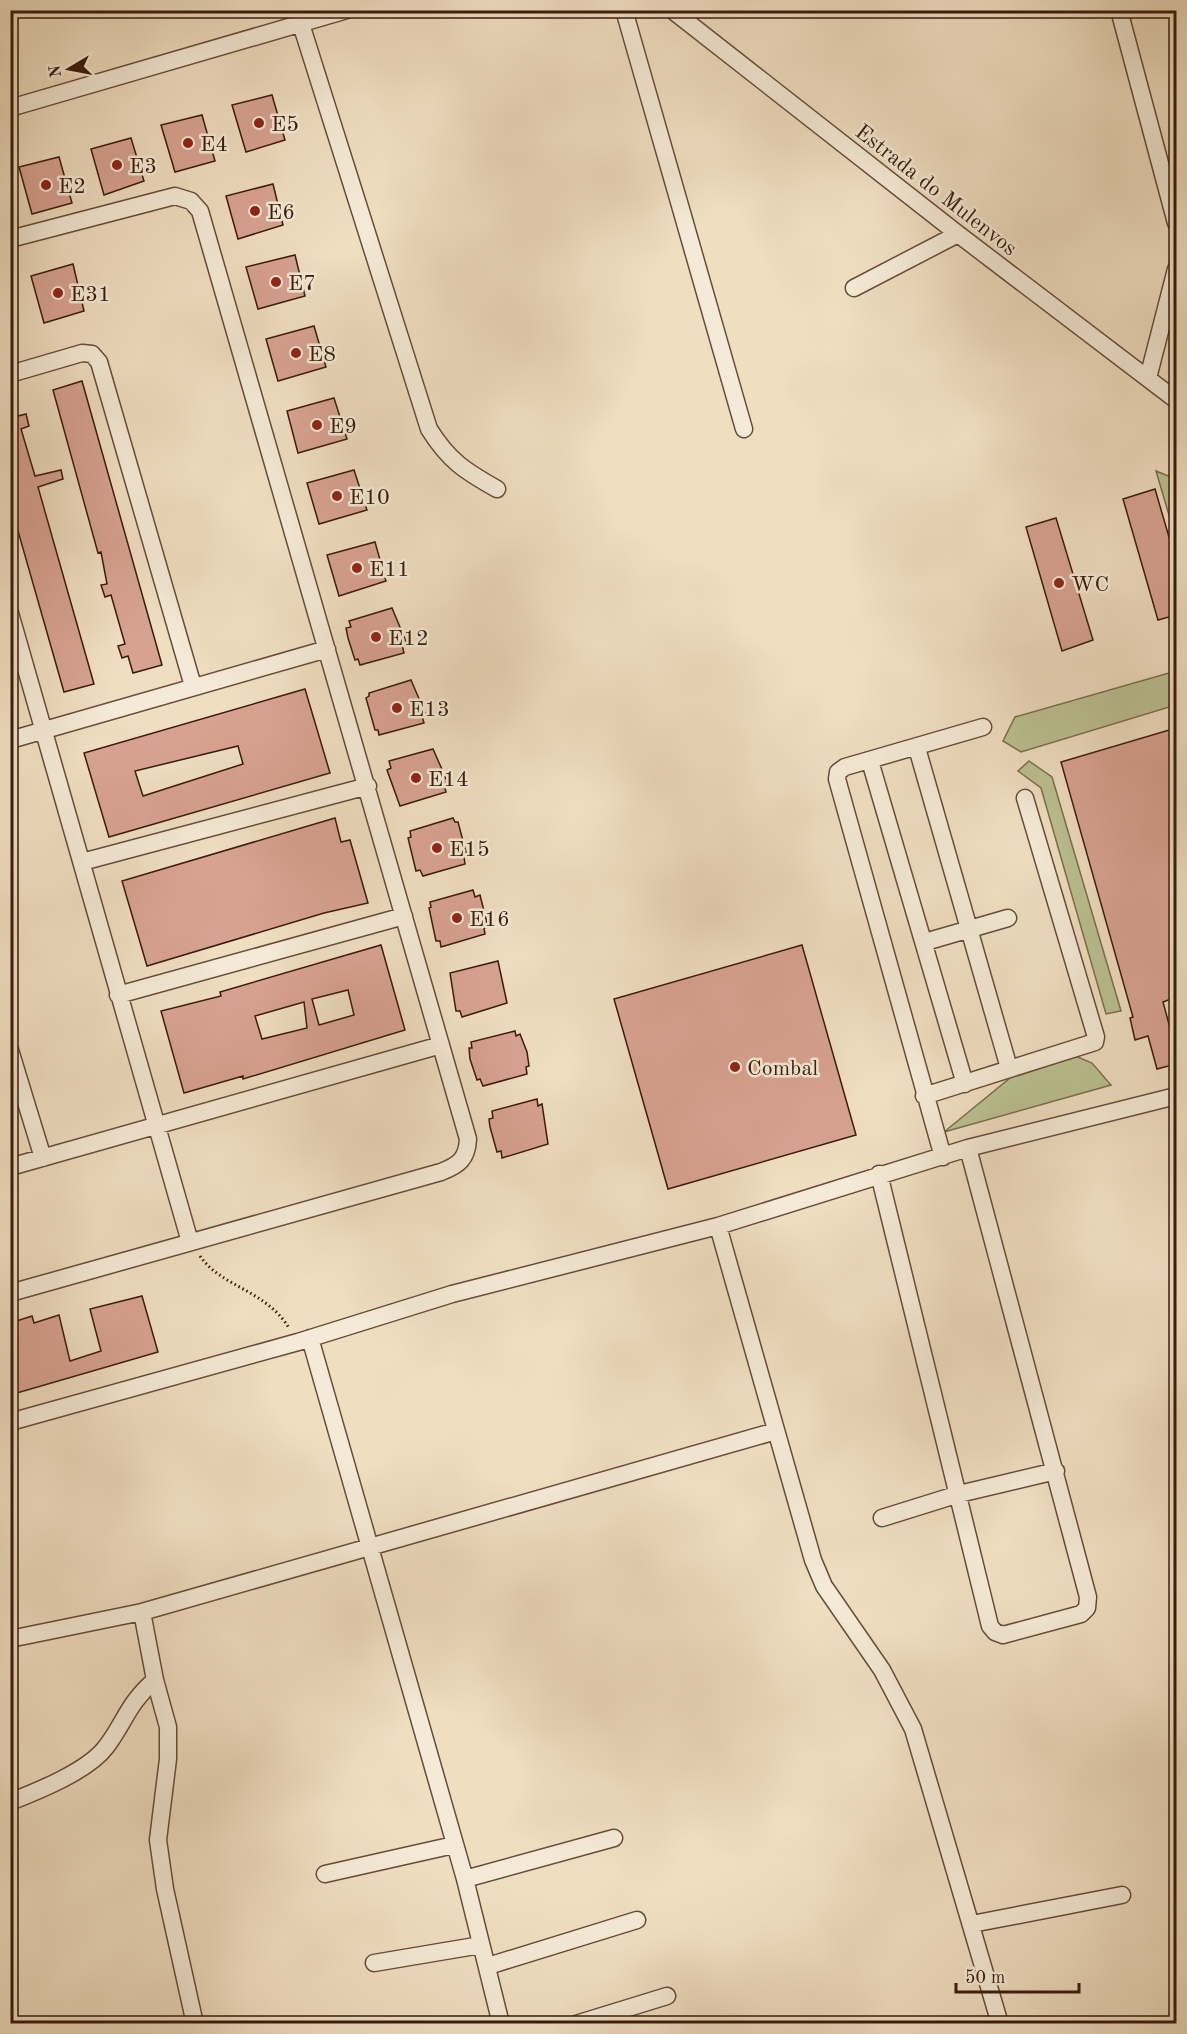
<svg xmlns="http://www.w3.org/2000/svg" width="1187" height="2034" font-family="'Old Standard TT',serif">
  <rect width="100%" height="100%" fill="#f0dec1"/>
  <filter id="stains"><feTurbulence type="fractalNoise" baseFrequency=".00333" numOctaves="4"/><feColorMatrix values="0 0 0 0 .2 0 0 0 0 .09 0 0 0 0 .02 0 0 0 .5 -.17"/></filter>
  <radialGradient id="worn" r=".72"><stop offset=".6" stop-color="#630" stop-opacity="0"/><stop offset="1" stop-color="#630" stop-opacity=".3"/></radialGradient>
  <path fill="#bbc192" stroke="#7a6e50" stroke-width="1.5" d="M1156 471 1176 479V539Z
    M1176 671V705L1021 752 1003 741 1015 717Z
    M1029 761 1052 777 1121 1011 1106 1014 1041 788 1018 771Z
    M1073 1055 1092 1063 1111 1085 944 1132 1015 1074Z"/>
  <path fill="#d8a291" stroke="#391b0d" stroke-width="1.5" fill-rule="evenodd" d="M272 95 285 140 246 152 232 105Z
    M202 115 215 161 175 172 161 125Z
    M131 138 144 181 104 195 91 149Z
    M59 157 72 203 32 214 19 167Z
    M273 184 283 225 238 239 226 196Z
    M295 255 305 296 258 309 246 267Z
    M73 264 84 311 44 323 31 276Z
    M314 326 326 367 278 381 266 339Z
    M82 381 162 665 133 673 128 656 122 658 118 646 125 644 111 595 105 597 101 585 107 584 101 552 98 553 53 390Z
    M334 398 347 439 298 453 287 411Z
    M15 403 18 416 26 414 29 426 21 429 35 476 61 470 63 479 38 487 94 684 64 692 10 503V404Z
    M354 470 367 510 319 524 307 483Z
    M1155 489 1176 561V615L1158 620 1123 499Z
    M1056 518 1093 640 1062 651 1026 527Z
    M375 542 386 581 339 596 327 555Z
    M392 608 407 644 402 645 404 653 360 665 358 659 355 660 348 638 346 628 351 627 349 621Z
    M411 680 426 715 422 716 424 723 379 735 378 730H375L366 698 369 696V693Z
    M305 689 330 773 109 837 84 753ZM238 746 243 764 143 796 135 771Z
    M1176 728V997L1163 1002 1176 1050V1064L1157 1069 1148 1036 1135 1040 1130 1018 1133 1017 1061 762Z
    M433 749 448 783 444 784 446 792 400 806 387 770 391 768 389 761Z
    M335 818 341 842 350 840 368 903 324 913 147 966 122 881Z
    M453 818 455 822H458L467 856 464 857 465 864 423 876 420 870 416 871 408 838 411 837 410 831Z
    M473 890 475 897 480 895 488 927 484 928 485 934 441 947 440 941H436L429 908 431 907 430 902Z
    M381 945 405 1030 243 1079V1076L184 1093 161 1011 221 996 220 992ZM348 990 354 1015 319 1025 312 999ZM304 1002 307 1028 262 1039 255 1016Z
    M802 945 856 1135 668 1189 614 999Z
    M498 961 507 1003 462 1017 460 1011H456L450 973Z
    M515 1031 516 1036 520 1034 527 1052 529 1066 526 1067 527 1074 483 1086 480 1079 477 1080 470 1059 469 1048H472L471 1042Z
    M537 1099 538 1106 542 1104 548 1144 502 1158 501 1151 497 1152 490 1127 489 1119 493 1118 492 1111Z
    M142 1296 158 1352 10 1395V1323L32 1316 34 1323 59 1315 70 1361 101 1351 90 1309Z"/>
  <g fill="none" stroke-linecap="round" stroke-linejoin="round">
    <g stroke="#674c3a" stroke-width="19">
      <path id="minor" d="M624 10 744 429
        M672 10 958 234 1176 400
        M1119 10 1176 223
        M301 24 429 429C449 461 465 471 497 489
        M10 108 347 10
        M10 239 175 196 191 201 200 211 468 1139C467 1159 459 1165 441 1172L10 1293
        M854 288 958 234
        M10 374 82 353 92 354 99 362 193 686
        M1148 378 1176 269
        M10 613 190 1242
        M10 740 327 649
        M917 748 1009 1068
        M870 761 965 1084
        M82 862 368 786
        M925 942 1008 918
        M118 995 404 916
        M10 1050 43 1158
        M924 1096 1095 1042 1096 1037 1025 798
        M943 1157 837 779 838 772 845 767 983 727
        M10 1167 441 1045
        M879 1174 990 1626 995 1632 1003 1635 1081 1614 1087 1608 1088 1597 968 1148
        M718 1226 813 1560 824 1586 882 1670 913 1729 1000 2024
        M310 1338 465 1879 501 2024
        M10 1422 298 1342 452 1294 718 1226 968 1148 1176 1096
        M882 1518 959 1494 1056 1471
        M142 1612 155 1680 168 1727V1759L158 1840 165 1889 195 2024
        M10 1639 142 1612 776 1431
        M10 1802C38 1791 88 1771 106 1747 125 1722 128 1703 155 1680
        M325 1874 454 1845
        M465 1879 614 1838
        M972 1924 1122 1895
        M374 1963 481 1945
        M488 1966 637 1920
        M576 2024 667 1996"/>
    </g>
    <path stroke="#391b0d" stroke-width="3" stroke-dasharray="1.5 3" stroke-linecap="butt" d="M200 1256C221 1287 266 1290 289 1328"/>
    <use href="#minor" stroke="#f5ead7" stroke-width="16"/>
  </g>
  <g fill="#8f2418" stroke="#f5ead7" stroke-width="2">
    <circle cx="259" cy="123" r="6"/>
    <circle cx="188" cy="143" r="6"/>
    <circle cx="117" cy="165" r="6"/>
    <circle cx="46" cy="185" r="6"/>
    <circle cx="255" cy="211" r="6"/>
    <circle cx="276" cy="282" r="6"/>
    <circle cx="58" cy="293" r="6"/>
    <circle cx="296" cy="353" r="6"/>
    <circle cx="317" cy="425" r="6"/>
    <circle cx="337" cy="496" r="6"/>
    <circle cx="357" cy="568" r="6"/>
    <circle cx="1059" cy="583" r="6"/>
    <circle cx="376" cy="637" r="6"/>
    <circle cx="397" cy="708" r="6"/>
    <circle cx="416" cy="778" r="6"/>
    <circle cx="437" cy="848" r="6"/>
    <circle cx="457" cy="918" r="6"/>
    <circle cx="735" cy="1067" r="6"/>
  </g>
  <g text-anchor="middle" stroke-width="5" stroke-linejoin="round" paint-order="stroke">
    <g font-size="22" fill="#391b0d" stroke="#f5ead7" text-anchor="start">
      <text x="271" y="131">E5</text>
      <text x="200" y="151">E4</text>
      <text x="129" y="173">E3</text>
      <text x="58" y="193">E2</text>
      <text x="267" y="219">E6</text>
      <text x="288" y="290">E7</text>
      <text x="70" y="301">E31</text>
      <text x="308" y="361">E8</text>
      <text x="329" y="433">E9</text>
      <text x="349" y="504">E10</text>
      <text x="369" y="576">E11</text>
      <text x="1071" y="591">WC</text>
      <text x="388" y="645">E12</text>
      <text x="409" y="716">E13</text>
      <text x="428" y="786">E14</text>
      <text x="449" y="856">E15</text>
      <text x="469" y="926">E16</text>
      <text x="747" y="1075">Combal</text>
    </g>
    <g font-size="22" fill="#391b0d" stroke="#f5ead7">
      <text transform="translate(937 189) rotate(38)" y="8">Estrada do Mulenvos</text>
    </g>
  </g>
  <rect width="1187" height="2034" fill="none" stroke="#f0dec1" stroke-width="36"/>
  <rect x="12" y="12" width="1163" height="2010" fill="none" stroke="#391b0d" stroke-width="3"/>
  <rect x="18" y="18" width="1151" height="1998" fill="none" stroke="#391b0d" stroke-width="1.5"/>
  <g transform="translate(69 69) rotate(260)" stroke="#f5ead7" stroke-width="4.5" paint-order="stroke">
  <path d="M0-4.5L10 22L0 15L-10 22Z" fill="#391b0d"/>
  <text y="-9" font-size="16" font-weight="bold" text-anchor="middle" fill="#391b0d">N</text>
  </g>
  <path d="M956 1983v9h123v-9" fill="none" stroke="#391b0d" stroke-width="3"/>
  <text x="965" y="1983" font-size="18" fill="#391b0d" stroke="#f5ead7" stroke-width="4.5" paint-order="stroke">50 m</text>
  <rect width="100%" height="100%" filter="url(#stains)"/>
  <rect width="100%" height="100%" fill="url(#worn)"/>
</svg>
